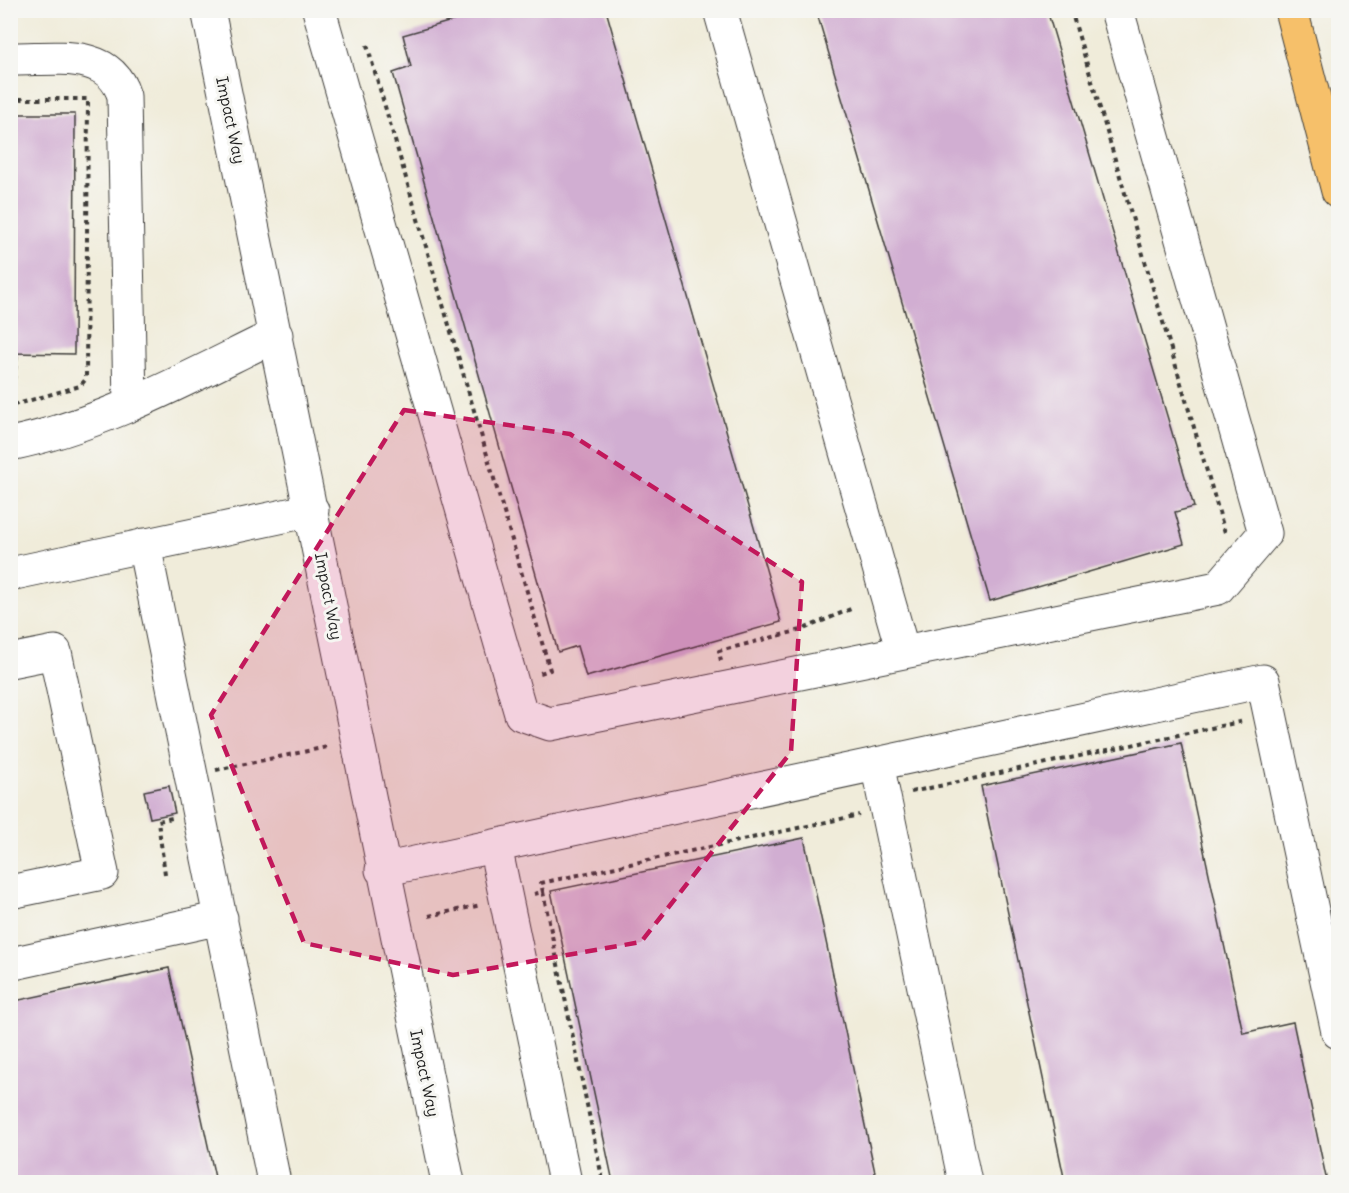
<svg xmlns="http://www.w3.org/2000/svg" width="1349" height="1193" font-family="Delius,sans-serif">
  <rect width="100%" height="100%" fill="#f6f6f2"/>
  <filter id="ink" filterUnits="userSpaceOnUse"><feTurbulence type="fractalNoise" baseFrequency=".0167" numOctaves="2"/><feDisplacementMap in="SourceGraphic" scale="12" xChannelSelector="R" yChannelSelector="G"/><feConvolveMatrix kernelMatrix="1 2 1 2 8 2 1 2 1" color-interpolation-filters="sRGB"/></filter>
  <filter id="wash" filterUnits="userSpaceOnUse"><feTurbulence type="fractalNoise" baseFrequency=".008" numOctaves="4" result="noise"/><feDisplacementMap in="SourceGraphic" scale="24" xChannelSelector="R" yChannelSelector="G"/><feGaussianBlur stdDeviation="1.35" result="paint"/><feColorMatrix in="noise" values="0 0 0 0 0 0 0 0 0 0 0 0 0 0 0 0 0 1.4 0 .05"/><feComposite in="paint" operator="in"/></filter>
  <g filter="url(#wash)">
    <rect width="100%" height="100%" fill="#f0ecda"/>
    <g id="blocks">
      <path fill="#d1aed2" d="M490 10H606L781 622 586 677 577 646 558 652 393 73 411 67 403 35Z
        M816 10H1047L1194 507 1175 512 1184 544 990 601Z
        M10 114H75L74 354 10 353Z
        M1181 743 1243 1033 1293 1022 1327 1182H1065L981 786Z
        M169 786 175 813 150 818 144 791Z
        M804 838 877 1182H613L551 891Z
        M169 968 216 1182H10V1002Z"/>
    </g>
  </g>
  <g filter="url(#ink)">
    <use href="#blocks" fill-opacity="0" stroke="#3c3b38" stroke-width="1.5"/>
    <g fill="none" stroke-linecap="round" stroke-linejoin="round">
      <g stroke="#3c3b38" stroke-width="35">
        <path id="minor" d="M208 10 448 1182
          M319 10 521 714 550 724 1218 588 1265 533 1117 10
          M720 10 903 652
          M10 59C52 60 109 47 124 96L130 404
          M10 444C104 425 191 376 276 335
          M144 545 274 1182
          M10 574 312 510
          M10 661 55 652 102 873 10 892
          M877 764 965 1182
          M495 846 565 1182
          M382 870 1263 681 1338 1032
          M10 964 221 918"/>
      </g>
      <g stroke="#3c3b38" stroke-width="35">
        <path id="highway" d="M1291 10 1338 191"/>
      </g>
      <path stroke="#3c3b38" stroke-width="4" stroke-dasharray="4.5 4.5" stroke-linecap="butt" d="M1071 10 1226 536
        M367 45 550 670 537 674
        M10 99H88L86 379 80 386 10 406
        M11 406 17 353
        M721 661 719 651 801 630 853 608
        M216 770 327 747
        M911 792 1244 721
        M165 874 158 821 172 818
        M543 892 603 1182
        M534 894 543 892 541 883 859 815
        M429 916 481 905"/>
      <use href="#minor" stroke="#fff" stroke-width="33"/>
      <use href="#highway" stroke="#f6c06b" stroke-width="33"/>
    </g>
  </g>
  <path fill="#c2185b" fill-opacity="0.2" stroke="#c2185b" stroke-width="4.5" stroke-dasharray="12 8" stroke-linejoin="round" d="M404 410 570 434 802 582 791 752 641 942 453 975 304 943 211 715Z"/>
  <g text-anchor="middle" stroke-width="6" stroke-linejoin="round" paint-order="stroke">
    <g font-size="16" fill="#1c1c1c" stroke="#f6f6f2">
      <text transform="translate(231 120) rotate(78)" y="6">Impact Way</text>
      <text transform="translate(329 596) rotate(79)" y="6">Impact Way</text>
      <text transform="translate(425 1073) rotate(78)" y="6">Impact Way</text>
    </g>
  </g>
  <rect width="1349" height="1193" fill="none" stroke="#f6f6f2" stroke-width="36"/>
</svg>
